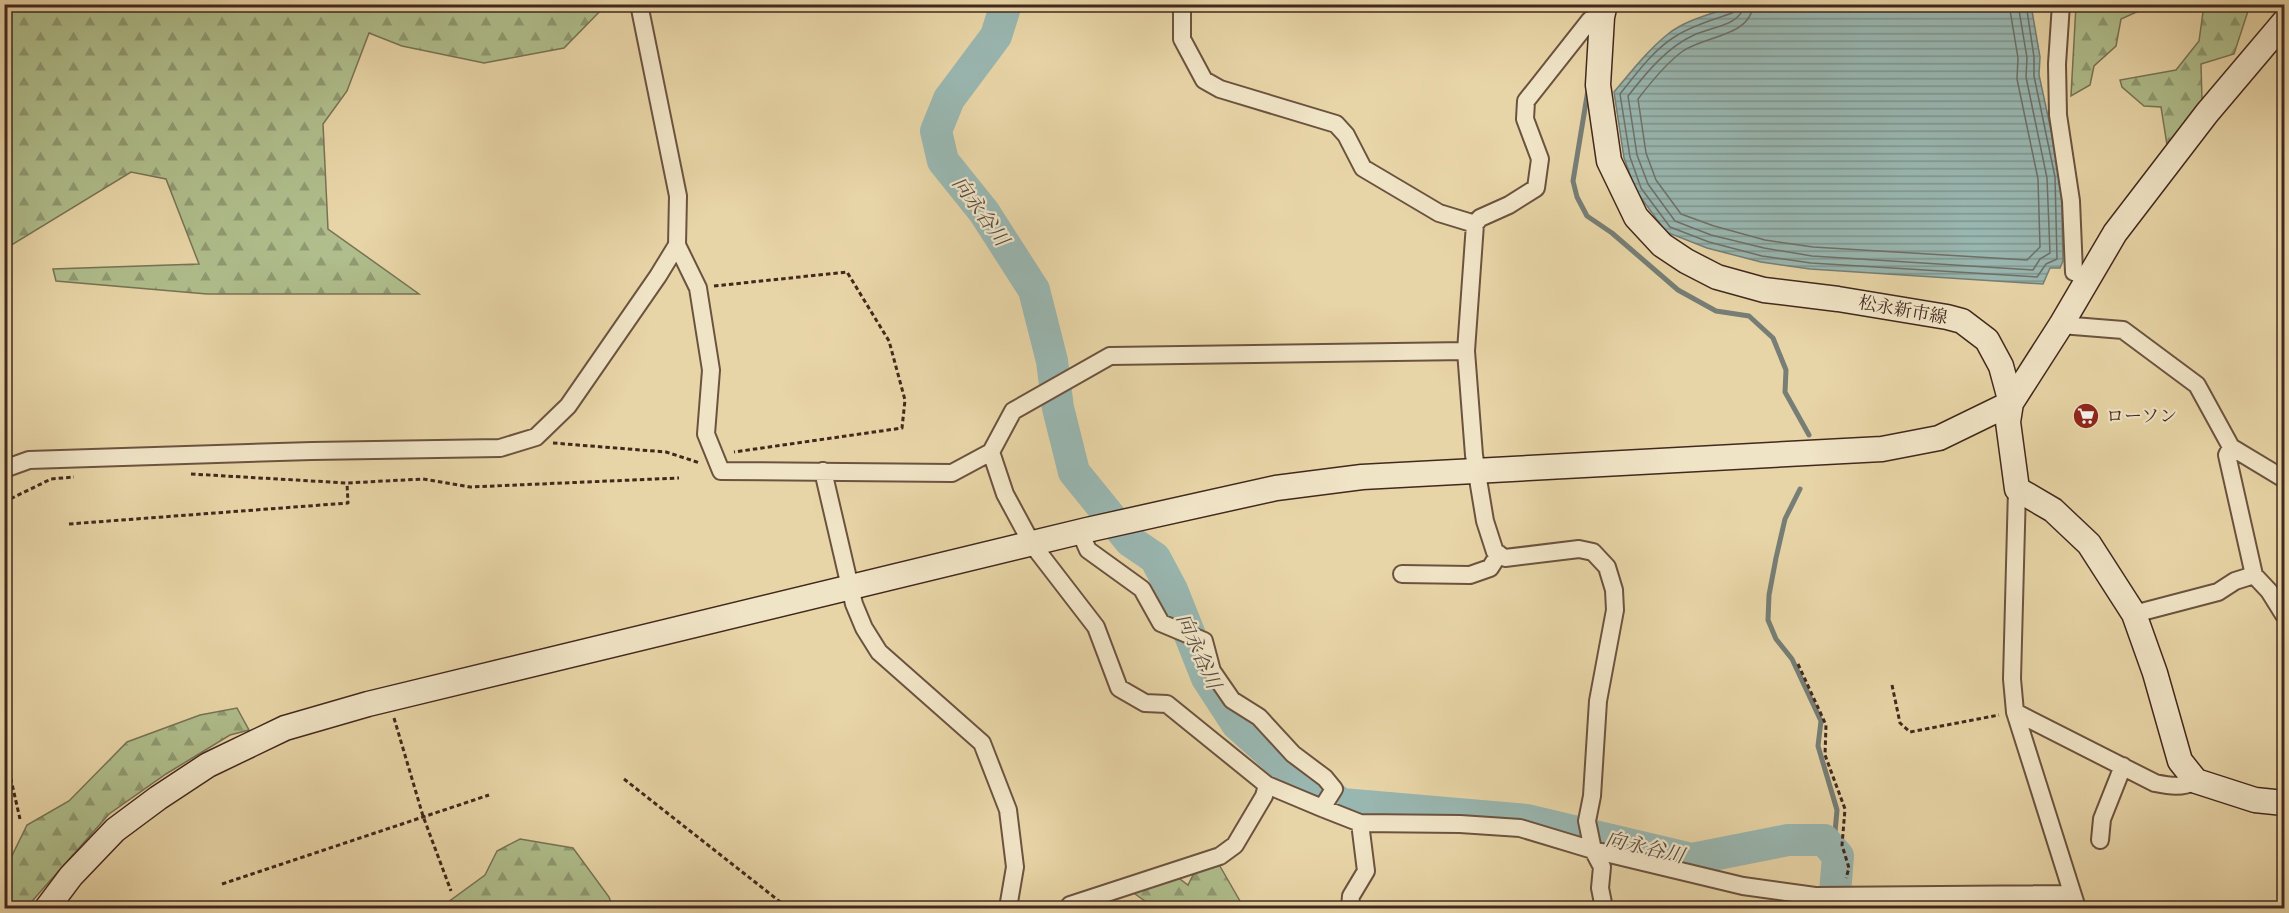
<svg xmlns="http://www.w3.org/2000/svg" width="2289" height="913" font-family="Alegreya,'Noto Serif JP',serif">
  <defs>
    <pattern id="forest-firs" width="22" height="20" patternUnits="userSpaceOnUse" patternTransform="scale(1.5)"><rect width="22" height="20" fill="#afbe8c"/><path d="M5 1l3.5 6h-7zM16 11l3.5 6h-7z" fill="#909a72"/></pattern>
    <pattern id="water-rules" width="6" height="5" patternUnits="userSpaceOnUse" patternTransform="scale(1.5)"><rect width="6" height="5" fill="#99b7b1"/><path d="M0 2.5h6" fill="none" stroke="#7e958f"/></pattern>
  </defs>
  <rect width="100%" height="100%" fill="#e8d5a7"/>
  <filter id="stains"><feTurbulence type="fractalNoise" baseFrequency=".00333" numOctaves="4"/><feColorMatrix values="0 0 0 0 .2 0 0 0 0 .09 0 0 0 0 .02 0 0 0 .5 -.17"/></filter>
  <radialGradient id="worn" r=".72"><stop offset=".6" stop-color="#630" stop-opacity="0"/><stop offset="1" stop-color="#630" stop-opacity=".3"/></radialGradient>
  <path fill="url(#forest-firs)" stroke="#787355" stroke-width="1.5" d="M5 4H606V5L564 48 484 63 402 46 369 33 347 91 323 124 328 229 419 294H207L56 281 53 269 199 264 166 179 131 172 5 249Z
    M2076 5H2163L2143 9 2121 19 2116 46 2094 66 2090 85 2071 96Z
    M2204 5H2250L2234 54 2201 64 2202 100 2167 145 2161 107 2144 106 2122 87 2120 80 2176 70 2199 41Z
    M237 708 249 730 230 735 166 774 109 814 26 908H5V870L27 825 69 801 127 742 200 715Z
    M520 839 573 848 609 897 613 908H440L485 875 497 851Z
    M1217 861 1244 908H1155L1128 889 1172 873 1188 885 1196 869Z"/>
  <path fill="url(#water-rules)" stroke="#767e76" stroke-width="1.5" d="M1737 5H2031L2040 57 2039 75 2061 176 2063 261 2060 268H2050L2043 284 1810 269 1761 262 1707 248 1666 232 1636 191 1624 158 1614 92C1631 72 1648 50 1668 34 1687 19 1715 13 1737 5Z"/>
  <g fill="none" stroke-linecap="round" stroke-linejoin="round">
    <path stroke="#6e7068" stroke-width="1.5" d="M1736 4 1732 13C1713 20 1693 25 1676 36 1654 49 1636 74 1620 94L1630 157 1641 188 1670 227 1709 242 1762 256 1811 263 2037 277 2046 264 2057 259 2055 177 2034 76V57L2026 4
      M1744 4C1742 26 1710 27 1694 35 1667 47 1646 73 1628 96L1637 155 1648 184 1675 221 1711 235 1764 248 1812 256 2033 270 2040 259 2050 253 2047 178 2026 77 2027 58 2018 4
      M1753 4C1752 36 1704 36 1683 51 1666 63 1651 82 1638 99L1646 153 1656 180 1681 214 1714 226 1765 240 1813 247 2027 260 2040 247 2038 179 2017 79 2018 58 2009 4"/>
    <path stroke="#767e76" stroke-width="5" d="M1588 90 1573 181 1577 197 1587 216 1612 233 1678 290 1716 311 1749 316 1773 338 1786 370 1785 392 1809 435
      M1800 489 1785 519 1776 558 1769 595 1768 620 1776 639 1792 659 1821 721 1818 746 1837 810 1835 832 1838 856"/>
    <path stroke="#99b7b1" stroke-width="32" d="M1006 4 996 36 949 99 936 131 943 161 984 212 1034 290 1052 361 1058 408 1074 472 1130 541 1155 558 1172 590 1207 678 1237 724 1284 766 1342 804 1527 820 1692 859 1788 840H1824L1838 856 1835 893 1828 908"/>
    <g stroke="#6c5340" stroke-width="20">
      <path id="street" d="M639 4 678 196 677 245 698 288 711 370 706 434 721 471 952 473 991 452 1013 411 1110 356 1466 351
        M1182 4V39L1204 80 1220 89 1336 124 1346 135 1363 168 1439 213 1475 224
        M2061 4 2057 64 2058 115 2071 201 2074 272 2087 278
        M1602 17 1590 20 1526 101 1525 119 1540 159 1536 188 1509 205 1480 218 1475 224 1466 351 1474 455 1485 521 1495 552 1505 558 1579 549 1593 552 1607 567 1614 590 1615 610 1598 701 1592 796 1587 821 1593 850 1602 867 1600 888 1604 908
        M2061 325 2123 330 2197 385 2231 447 2284 479
        M2231 447 2227 455 2254 575
        M991 452 1005 494 1032 544 1096 627 1119 688 1145 703 1167 704 1267 785 1322 808 1360 823 1460 824 1520 828 1593 850 1743 886 1815 896 2072 894
        M4 469 29 460 312 451 500 448 536 437 568 406 658 276 677 245
        M823 471 854 604 864 628 879 652 982 743 1008 810 1015 867 1008 908
        M2017 489 2012 679 2015 712 2077 908
        M1080 532 1088 550 1142 589 1161 623 1204 641 1212 671 1232 700 1259 717 1293 754 1325 778 1334 789 1322 808
        M1402 574 1470 575 1490 568 1499 554
        M2134 614 2218 592 2235 581 2254 575 2269 591 2284 615
        M2015 712 2155 783C2170 786 2182 788 2196 781
        M2100 840 2102 819 2123 766
        M1068 908 1070 905 1220 856 1235 845 1264 796 1267 785
        M1350 908 1351 896 1366 871 1360 823"/>
    </g>
    <g stroke="#42281e" stroke-width="27">
      <path id="secondary" d="M1605 4 1602 17 1598 85 1609 161 1636 217 1662 245 1686 261 1717 277 1764 290 1838 299 1947 317 1962 321 1987 340 2001 366 2011 403 2008 422 2017 489 2053 510 2089 544 2134 614 2155 673 2180 761 2196 781 2255 800 2284 803
        M47 908 71 876 115 830 158 798 208 765 285 728 368 704 1087 530 1276 488 1362 477 1882 449 1939 438 2011 403 2061 325 2115 233 2207 113 2284 22"/>
    </g>
    <path stroke="#42281e" stroke-width="3" stroke-dasharray="4.5 3" stroke-linecap="butt" d="M714 286 847 272 889 341 905 400 902 428 734 452
      M553 443 666 452 700 463
      M191 474 347 483 423 479 470 487 679 478
      M4 502 51 479 74 477
      M69 524 348 503 347 483
      M1798 664 1826 725 1825 755 1845 809 1842 845 1849 868 1846 878
      M1892 685 1900 723 1910 732 1999 715
      M394 718 423 816 451 891
      M4 749 20 819
      M624 779 788 908
      M222 884 489 795"/>
    <use href="#street" stroke="#f0e4c6" stroke-width="16"/>
    <use href="#secondary" stroke="#f0e4c6" stroke-width="24"/>
  </g>
  <defs>
    <g id="supermarket-disc" transform="scale(1.35)"><circle r="9.5" fill="#8f2418" stroke="#f0e4c6"/><path d="M-6-5.5h2.5l.6 2H6L4.5 2H-2.5L-4.4-4H-6ZM-1.5 3.2a1.3 1.3 0 1 0 .1 0ZM3 3.2a1.3 1.3 0 1 0 .1 0Z" fill="#fff"/></g>
  </defs>
  <g fill-rule="evenodd">
    <use href="#supermarket-disc" x="2086" y="416"/>
  </g>
  <g text-anchor="middle" stroke-width="4.5" stroke-linejoin="round" paint-order="stroke">
    <g font-size="18" fill="#42281e" stroke="#f0e4c6">
      <text transform="translate(1903 310) rotate(10)" y="6">松永新市線</text>
    </g>
    <g font-size="18" fill="#42281e" stroke="#f0e4c6" text-anchor="start">
      <text x="2106" y="422">ローソン</text>
    </g>
    <g font-size="20" font-style="italic" fill="#584c43" stroke="#f0e4c6">
      <text transform="translate(981 211) rotate(54)" y="7">向永谷川</text>
      <text transform="translate(1199 651) rotate(66)" y="7">向永谷川</text>
      <text transform="translate(1645 847) rotate(13)" y="7">向永谷川</text>
    </g>
  </g>
  <rect width="2289" height="913" fill="none" stroke="#e8d5a7" stroke-width="24"/>
  <rect x="6" y="6" width="2277" height="901" fill="none" stroke="#42281e" stroke-width="3"/>
  <rect x="12" y="12" width="2265" height="889" fill="none" stroke="#42281e" stroke-width="1.5"/>
  <rect width="100%" height="100%" filter="url(#stains)"/>
  <rect width="100%" height="100%" fill="url(#worn)"/>
</svg>
